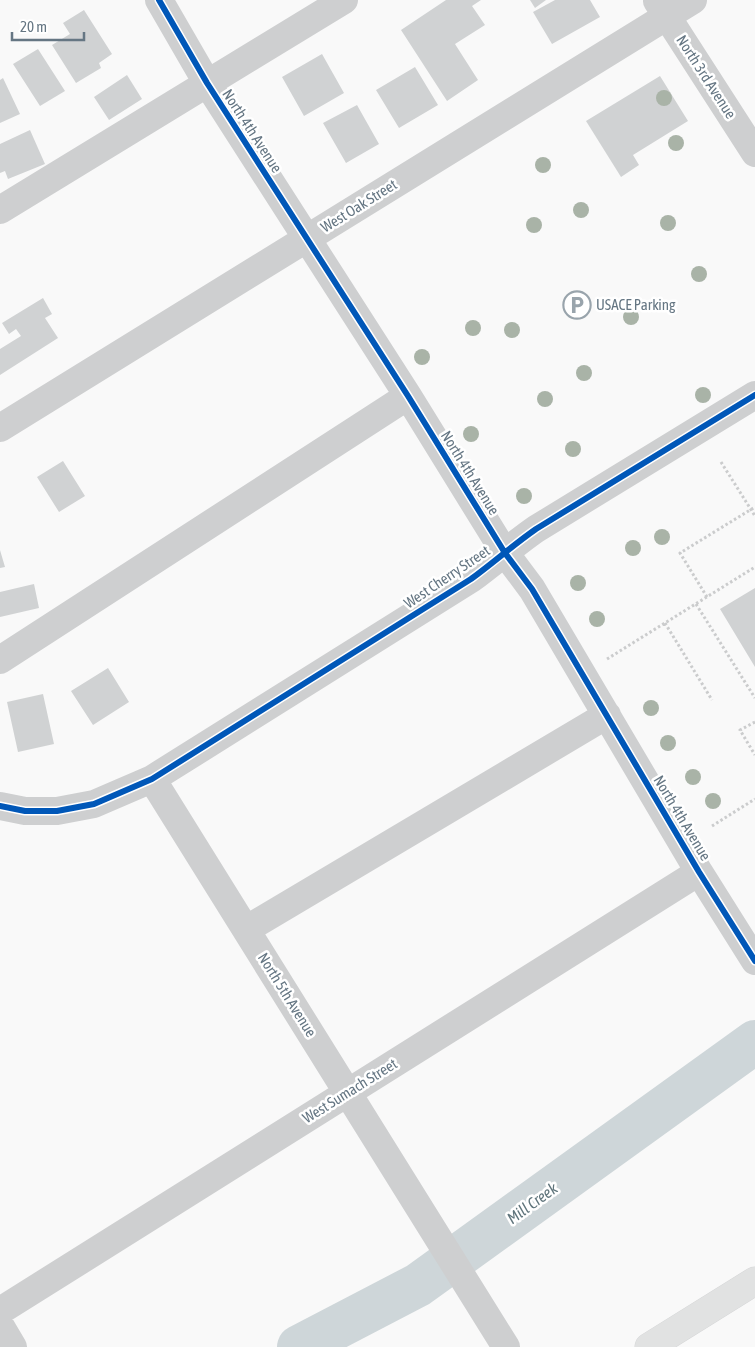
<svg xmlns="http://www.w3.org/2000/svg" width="755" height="1347" font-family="'Asap Condensed',sans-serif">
  <rect width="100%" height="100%" fill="#f9f9f9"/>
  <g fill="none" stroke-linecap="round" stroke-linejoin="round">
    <path stroke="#ced6d9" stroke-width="44" d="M299 1347 418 1285 755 1042"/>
  </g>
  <path fill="#d0d2d3" d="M446 0H481L472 6 485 25 455 44 478 80 447 101 401 30Z
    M530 0H546L535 8Z
    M555 0H590L600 17 552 44 533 12Z
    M84 10 112 54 99 63 101 68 76 83 52 45 70 34 63 23Z
    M38 49 65 91 40 106 13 64Z
    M322 54 344 93 304 116 282 77Z
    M415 67 438 105 399 128 376 90Z
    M127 75 142 99 109 120 94 97Z
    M660 76 688 121 633 155 639 165 621 177 586 121Z
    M3 78 20 114 0 123V80Z
    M357 105 379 144 346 163 323 123Z
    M30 130 45 164 8 179 5 171 0 173V144Z
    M43 298 52 314 45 318 58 338 0 375V349L21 336 16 329 9 334 2 323Z
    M63 461 85 496 59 512 37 477Z
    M0 550 5 567 0 568Z
    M34 584 39 608 0 617V592Z
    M755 588V667L720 609Z
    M108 668 129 702 93 725 71 691Z
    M43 694 54 744 18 752 7 702Z"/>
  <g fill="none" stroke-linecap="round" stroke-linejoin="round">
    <g stroke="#d5d6d7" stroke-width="29">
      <path id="major" d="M649 1347 755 1281"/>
    </g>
    <path stroke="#cbcccd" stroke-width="3" stroke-dasharray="2.5 2.5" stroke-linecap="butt" d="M721 462 755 516
      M707 597 680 553 755 507
      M696 604 755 698
      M665 623 712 700
      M607 659 755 567
      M755 722 740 730 755 755
      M712 826 755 799"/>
    <path stroke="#cecfd0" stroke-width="28" d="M159 0 207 83 408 396 505 553 532 589 699 872 755 961
      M657 1 755 153
      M0 210 344 0
      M0 428 693 0
      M0 660 408 396
      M152 779 506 1347
      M0 806 25 811H57L94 804 152 779 471 579C493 563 513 545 536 529L755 395
      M247 929 607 715
      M0 1311 699 872
      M0 1325 13 1347"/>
    <use href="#major" stroke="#e1e2e2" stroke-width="28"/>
    <g stroke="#fff" stroke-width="9">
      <path id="cycleway" d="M159 0 207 83 408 396 505 553 532 589 699 872 755 961
        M0 806 25 811H57L94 804 152 779 471 579C493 563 513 545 536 529L755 395"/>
    </g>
    <use href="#cycleway" stroke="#0057b8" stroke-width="6"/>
  </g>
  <g fill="#a9b3a7">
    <circle cx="664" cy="98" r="8"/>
    <circle cx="676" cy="143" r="8"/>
    <circle cx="543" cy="165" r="8"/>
    <circle cx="581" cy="210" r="8"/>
    <circle cx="668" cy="223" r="8"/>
    <circle cx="534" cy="225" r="8"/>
    <circle cx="699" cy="274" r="8"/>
    <circle cx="631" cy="317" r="8"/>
    <circle cx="473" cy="328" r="8"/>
    <circle cx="512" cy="330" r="8"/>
    <circle cx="422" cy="357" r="8"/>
    <circle cx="584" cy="373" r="8"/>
    <circle cx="703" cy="395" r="8"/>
    <circle cx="545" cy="399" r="8"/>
    <circle cx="471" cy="434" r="8"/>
    <circle cx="573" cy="449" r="8"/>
    <circle cx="524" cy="496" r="8"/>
    <circle cx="662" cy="537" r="8"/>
    <circle cx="633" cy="548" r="8"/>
    <circle cx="578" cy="583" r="8"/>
    <circle cx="597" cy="619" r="8"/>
    <circle cx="651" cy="708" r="8"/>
    <circle cx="668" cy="743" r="8"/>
    <circle cx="693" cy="777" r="8"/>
    <circle cx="713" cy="801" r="8"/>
  </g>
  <defs>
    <g id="parking-ring" transform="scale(1.4375)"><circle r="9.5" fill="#fff" stroke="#99a4ac" stroke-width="1.5"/><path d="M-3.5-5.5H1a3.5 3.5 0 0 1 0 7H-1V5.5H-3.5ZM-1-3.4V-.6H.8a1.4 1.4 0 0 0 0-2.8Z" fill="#99a4ac"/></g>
  </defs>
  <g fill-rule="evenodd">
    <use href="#parking-ring" x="577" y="305"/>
  </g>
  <g text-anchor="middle" stroke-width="5" stroke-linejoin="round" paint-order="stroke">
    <g font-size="15" fill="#657683" stroke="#fff">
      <text transform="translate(706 77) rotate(57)" y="5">North 3rd Avenue</text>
      <text transform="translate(252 131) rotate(57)" y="5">North 4th Avenue</text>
      <text transform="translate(359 206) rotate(-32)" y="5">West Oak Street</text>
      <text transform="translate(470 473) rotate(58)" y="5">North 4th Avenue</text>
      <text transform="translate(447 577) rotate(-34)" y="5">West Cherry Street</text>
      <text transform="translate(682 818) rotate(59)" y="5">North 4th Avenue</text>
      <text transform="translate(287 995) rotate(58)" y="5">North 5th Avenue</text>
      <text transform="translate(350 1091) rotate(-32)" y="5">West Sumach Street</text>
    </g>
    <g font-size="15" fill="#657683" stroke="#fff" text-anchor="start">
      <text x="596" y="310">USACE Parking</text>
    </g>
    <g font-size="16" font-style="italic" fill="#60757c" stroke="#fff">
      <text transform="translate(532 1203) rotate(-36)" y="6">Mill Creek</text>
    </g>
  </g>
  <path d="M12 32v8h72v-8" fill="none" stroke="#657683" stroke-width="2.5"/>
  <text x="20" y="32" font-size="15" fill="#657683" stroke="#ffffff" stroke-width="4" paint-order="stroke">20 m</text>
</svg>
